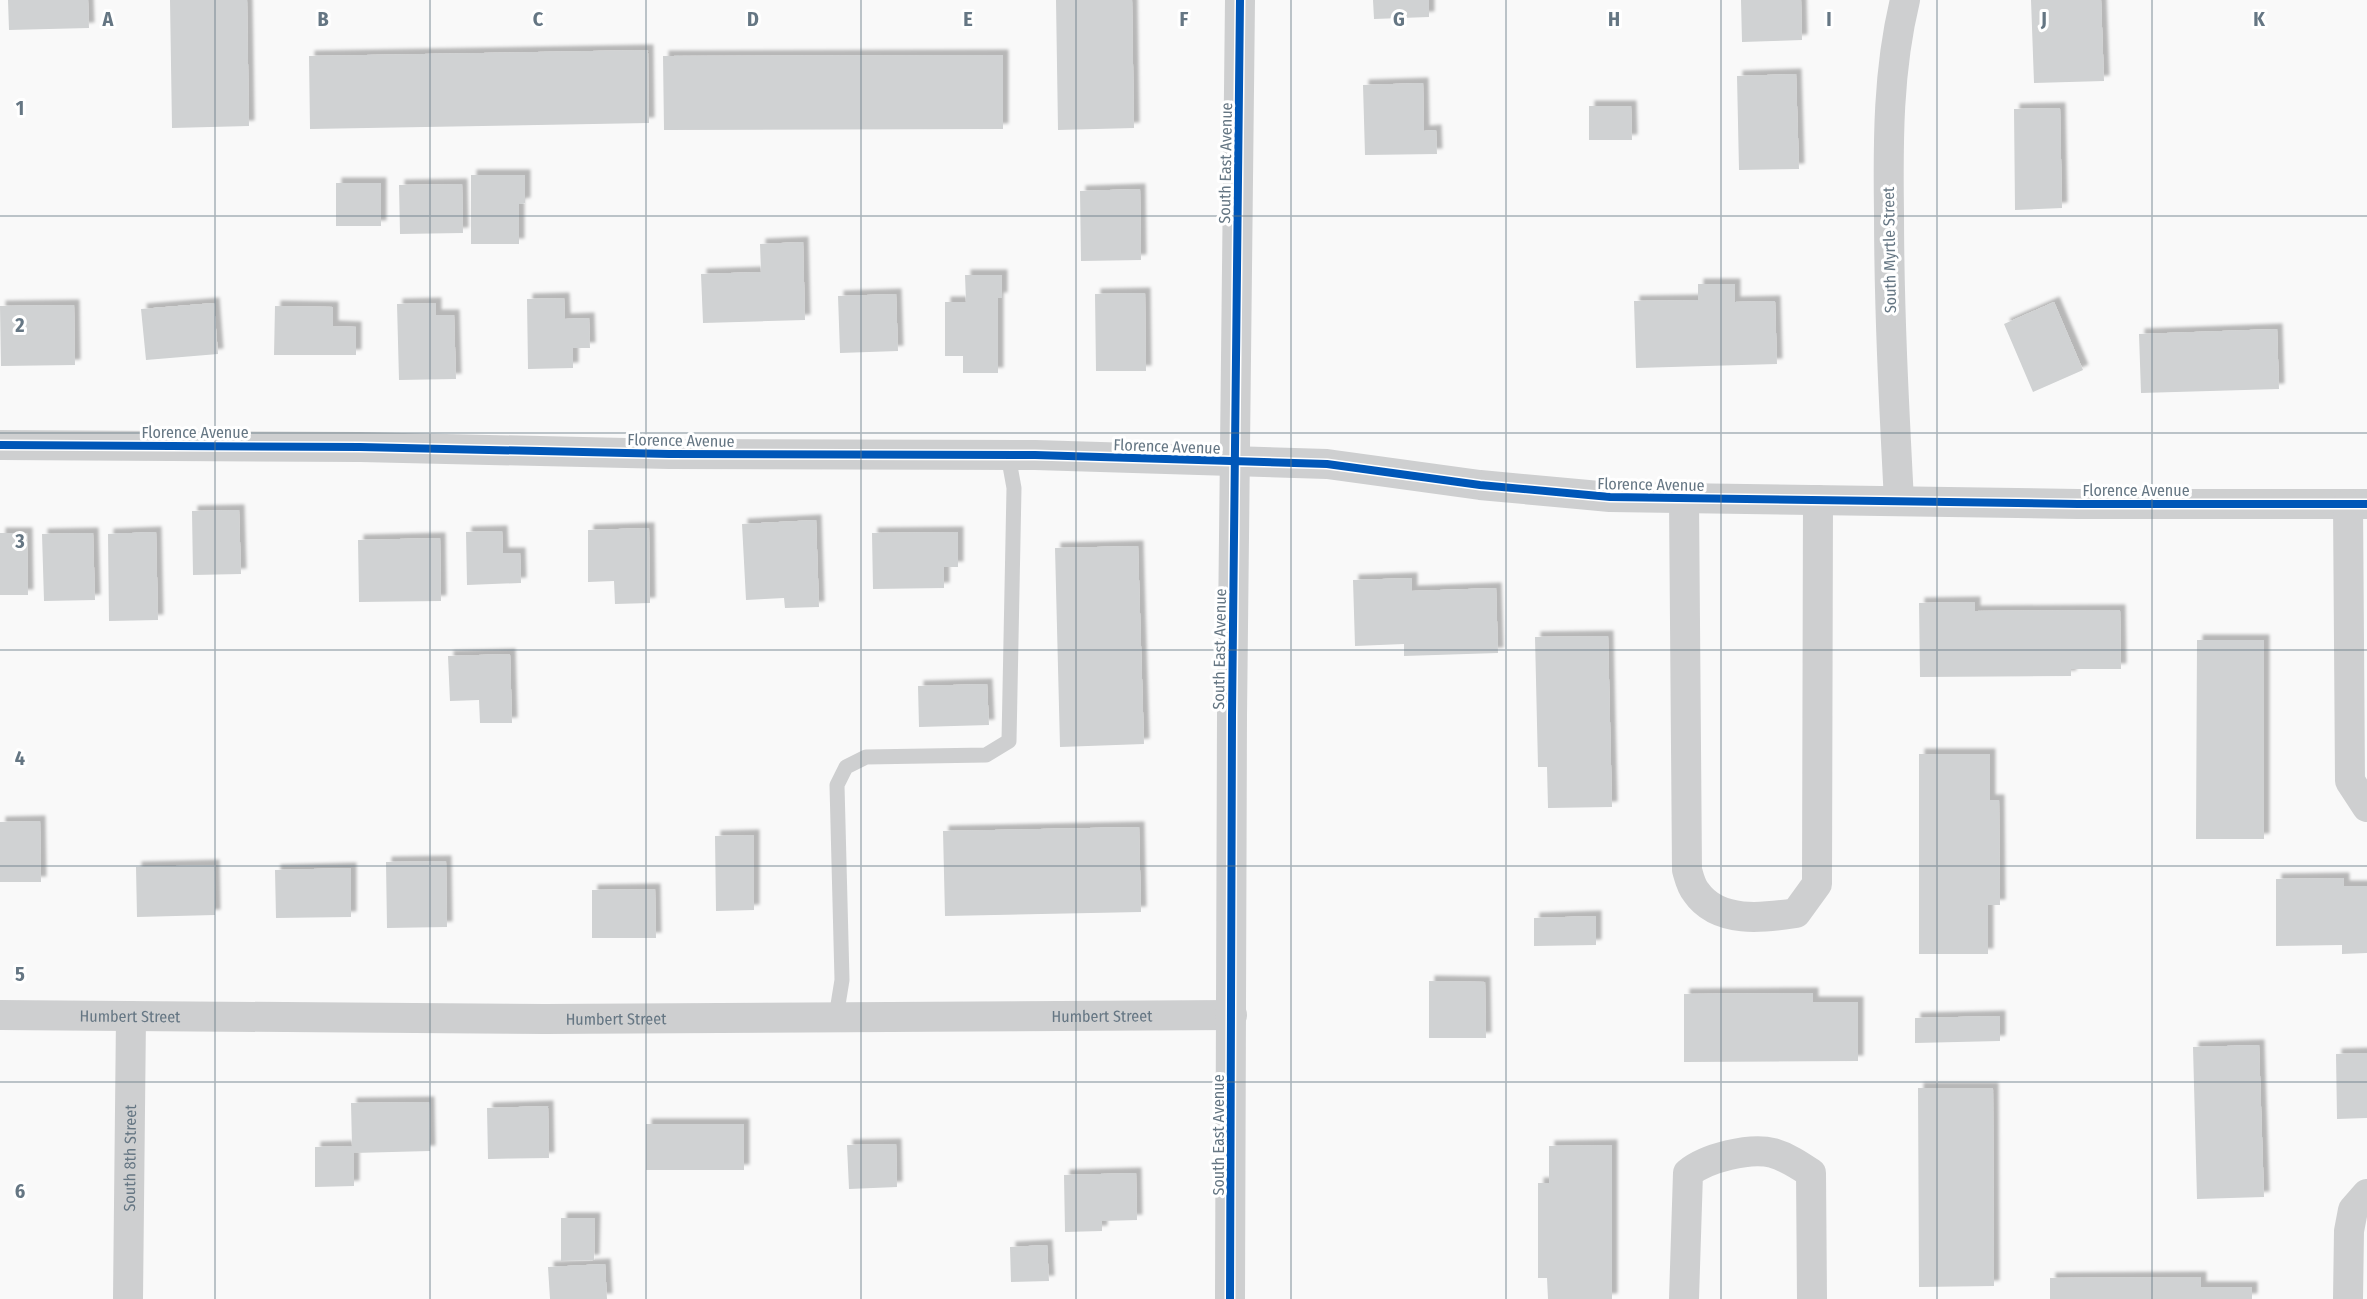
<svg xmlns="http://www.w3.org/2000/svg" width="2367" height="1299" font-family="'Fira Sans Condensed',sans-serif">
  <defs>
    <filter id="shadow"><feDropShadow dx="5.5" dy="-5.5" stdDeviation="1.5" flood-color="#0004"/></filter>
  </defs>
  <rect width="100%" height="100%" fill="#f9f9f9"/>
  <path fill="#d0d2d3" filter="url(#shadow)" d="M8 0H88L89 28 9 30Z
    M170 0H247L249 126 172 128Z
    M1056 0H1132L1134 128 1058 130Z
    M1373 0H1429V17L1374 19Z
    M1741 0H1801L1802 40 1742 42Z
    M2031 0H2101L2104 81 2034 83Z
    M648 50 649 123 310 129 309 56Z
    M1003 55V129L664 130 663 56Z
    M1796 74 1799 169 1739 170 1737 76Z
    M1423 83 1424 131 1436 130 1437 154 1365 155 1363 85Z
    M1589 106H1631L1632 140H1589Z
    M2060 108 2062 208 2015 210 2014 109Z
    M471 175H525V203L519 204V244H471Z
    M336 183H381V226H336Z
    M462 184 463 233 400 234 399 185Z
    M1140 189 1141 260 1081 261 1080 191Z
    M803 242 805 320 703 323 701 274 761 272 760 244Z
    M965 275H1002V298H998V373H963V356H945V302H966Z
    M1698 284H1735V302L1775 301 1777 364 1636 368 1634 301 1698 300Z
    M1145 293 1146 371H1096L1095 294Z
    M896 294 898 351 840 353 838 296Z
    M564 298 565 319 589 318 590 348H573V368L528 369 527 299Z
    M2054 302 2083 370 2033 392 2004 324Z
    M214 303 218 354 146 360 141 309Z
    M436 303V315H454L456 379 399 380 397 304Z
    M74 305 75 365 1 366 0 306Z
    M275 306 333 307V326L356 327V355H274Z
    M2277 329 2279 389 2141 393 2139 334Z
    M239 510 241 574 193 575 192 511Z
    M816 520 819 607 785 608 784 598 746 600 742 524Z
    M649 528 650 603 615 604 614 581 588 582V530Z
    M502 531 503 553H520L521 583 467 585 466 532Z
    M156 532 158 620 109 621 108 534Z
    M958 532V567H944V588L873 589 872 533Z
    M0 533H27L28 595H0Z
    M93 533 95 600 44 601 42 534Z
    M440 538 441 601 359 602 358 540Z
    M1138 546 1144 744 1060 747 1055 548Z
    M1412 578V591L1496 588 1498 653 1404 656V644L1355 646 1353 580Z
    M1975 602V611L2120 610 2121 669H2071V676L1920 677 1919 603Z
    M1608 636 1612 807 1548 808 1547 767H1538L1535 637Z
    M2197 640H2264V839H2196Z
    M510 654 512 723H480L479 700 450 701 448 656Z
    M987 684 989 725 919 727 918 686Z
    M1919 754H1990V800H1999L2000 905H1988V954H1919Z
    M40 821 41 882H0V822Z
    M1139 827 1141 912 945 916 943 831Z
    M754 835V910L716 911 715 836Z
    M446 861 447 927 387 928 386 862Z
    M214 865 215 915 137 917 136 867Z
    M351 868V917L276 918 275 870Z
    M2344 878V886H2367V953L2342 954V945L2276 946V879Z
    M655 889 656 938H592V890Z
    M1596 916V945L1534 946V918Z
    M1429 981 1485 982 1486 1038H1429Z
    M1813 993V1002H1858V1061L1684 1062V994Z
    M2000 1016V1041L1915 1043V1018Z
    M2259 1045 2264 1197 2197 1199 2193 1047Z
    M2367 1053V1118L2337 1119 2336 1054Z
    M1918 1088H1993L1994 1286 1919 1287Z
    M429 1102 430 1151 354 1153V1186L315 1187V1147L352 1146 351 1103Z
    M548 1106 549 1158 488 1159 487 1108Z
    M646 1124H744V1170H646Z
    M896 1144 897 1187 849 1189 847 1145Z
    M1612 1145V1299H1548L1547 1278H1538V1183H1549V1146Z
    M1136 1173 1137 1220 1102 1221V1231L1065 1232 1064 1175Z
    M561 1218H595L594 1260 561 1261Z
    M1047 1245 1049 1281 1011 1282 1010 1247Z
    M605 1264 607 1299H550L548 1267Z
    M2201 1277V1287H2252V1299H2050V1278Z"/>
  <g fill="none" stroke-linecap="round" stroke-linejoin="round">
    <path stroke="#cecfd0" stroke-width="15" d="M836 1017 842 980 837 785 846 767 866 757 986 755 1009 741 1014 488 1008 455"/>
    <g stroke="#cecfd0" stroke-width="30">
      <path d="M0 445 360 447 669 454 1035 455 1327 464 1480 485 1610 497 2078 504H2367"/>
      <path d="M1684 499 1687 870C1689 877 1691 886 1696 892 1718 924 1764 918 1796 913L1817 884 1818 500"/>
      <path d="M1899 501C1894 405 1889 309 1889 213 1888 141 1888 70 1905 0"/>
      <path d="M2348 504 2350 781 2367 807"/>
      <path id="s1" d="M0 1015 545 1019 1232 1015"/>
      <path id="s2" d="M128 1299 131 1016"/>
      <path d="M1230 1299 1232 716 1240 0"/>
      <path d="M1684 1299 1688 1173C1706 1158 1750 1147 1773 1153 1787 1157 1799 1165 1811 1173L1812 1299"/>
      <path d="M2348 1299 2349 1231 2353 1210 2367 1194"/>
    </g>
    <g stroke="#fff" stroke-width="11">
      <path id="cycleway" d="M0 445 360 447 669 454 1035 455 1327 464 1480 485 1610 497 2078 504H2367
        M1230 1299 1232 716 1240 0"/>
    </g>
    <use href="#cycleway" stroke="#0057b8" stroke-width="8"/>
  </g>
  <path fill="none" stroke="#657683" stroke-width="1.5" stroke-opacity="0.55" d="M215 0V1299M430 0V1299M646 0V1299M861 0V1299M1076 0V1299M1291 0V1299M1506 0V1299M1721 0V1299M1937 0V1299M2152 0V1299M0 216H2367M0 433H2367M0 650H2367M0 866H2367M0 1082H2367"/>
  <g text-anchor="middle" stroke-width="6" stroke-linejoin="round" paint-order="stroke">
    <g font-size="16" fill="#657683" stroke="#fff">
      <text transform="translate(1225 163) rotate(-89)" y="6">South East Avenue</text>
      <text transform="translate(1889 250) rotate(-91)" y="6">South Myrtle Street</text>
      <text x="195" y="438">Florence Avenue</text>
      <text transform="translate(681 440) rotate(1)" y="6">Florence Avenue</text>
      <text transform="translate(1167 446) rotate(2)" y="6">Florence Avenue</text>
      <text transform="translate(1651 484) rotate(1)" y="6">Florence Avenue</text>
      <text x="2136" y="496">Florence Avenue</text>
      <text transform="translate(1219 649) rotate(-89)" y="6">South East Avenue</text>
      <text dy="6" stroke="none"><textPath href="#s1" startOffset="130">Humbert Street</textPath></text>
      <text dy="6" stroke="none"><textPath href="#s1" startOffset="1102">Humbert Street</textPath></text>
      <text dy="6" stroke="none"><textPath href="#s1" startOffset="616">Humbert Street</textPath></text>
      <text transform="translate(1218 1135) rotate(-90)" y="6">South East Avenue</text>
      <text dy="6" stroke="none"><textPath href="#s2" startOffset="141">South 8th Street</textPath></text>
    </g>
  </g>
  <g font-size="20" text-anchor="middle" font-weight="bold" fill="#657683" stroke="#fff" stroke-width="6" stroke-linejoin="round" paint-order="stroke">
    <text x="108" y="26">A</text>
    <text x="323" y="26">B</text>
    <text x="538" y="26">C</text>
    <text x="753" y="26">D</text>
    <text x="968" y="26">E</text>
    <text x="1184" y="26">F</text>
    <text x="1399" y="26">G</text>
    <text x="1614" y="26">H</text>
    <text x="1829" y="26">I</text>
    <text x="2044" y="26">J</text>
    <text x="2259" y="26">K</text>
    <text x="20" y="115">1</text>
    <text x="20" y="332">2</text>
    <text x="20" y="548">3</text>
    <text x="20" y="765">4</text>
    <text x="20" y="981">5</text>
    <text x="20" y="1198">6</text>
  </g>
</svg>
